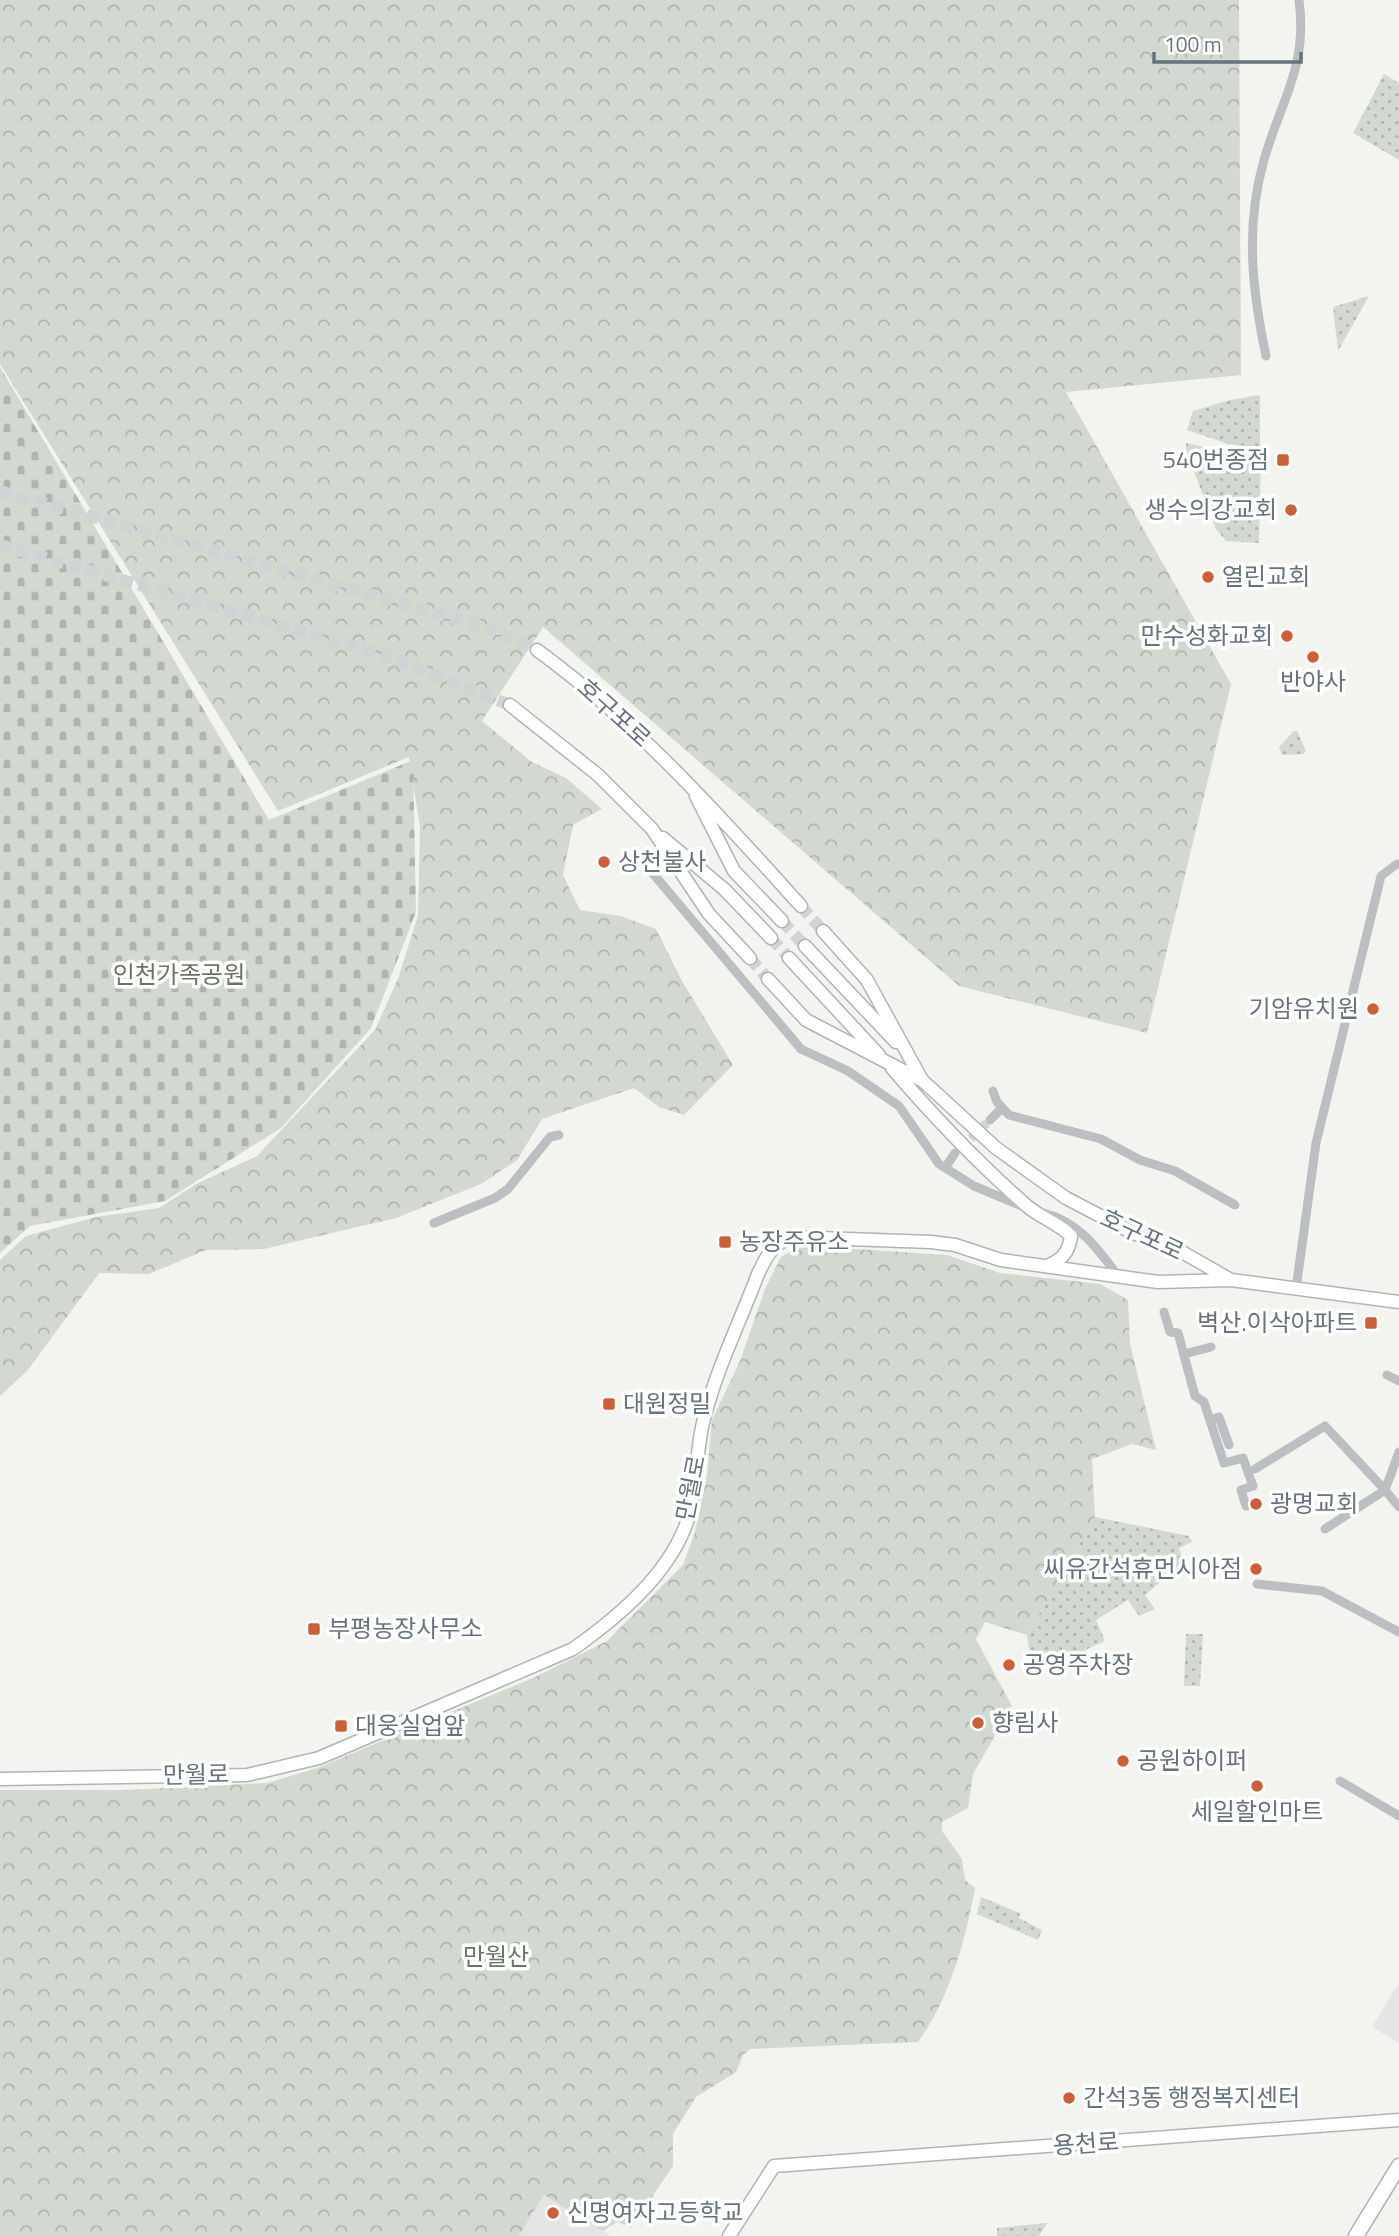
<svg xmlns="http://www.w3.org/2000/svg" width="1399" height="2236" font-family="'Titillium Web','Noto Sans KR',sans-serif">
  <defs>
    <pattern id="forest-crowns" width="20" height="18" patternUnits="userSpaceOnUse" patternTransform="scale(1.75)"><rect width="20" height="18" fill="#d3d8d0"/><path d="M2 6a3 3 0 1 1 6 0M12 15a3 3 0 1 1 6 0" fill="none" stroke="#afb4ae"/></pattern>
    <pattern id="cemetery-stones" width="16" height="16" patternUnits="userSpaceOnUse" patternTransform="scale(1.75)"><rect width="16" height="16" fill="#d3d8d0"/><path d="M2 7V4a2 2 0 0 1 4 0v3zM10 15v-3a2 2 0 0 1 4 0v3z" fill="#afb4ae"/></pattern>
    <pattern id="park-dots" width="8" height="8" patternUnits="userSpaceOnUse" patternTransform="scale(1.75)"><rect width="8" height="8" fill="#d3d8d0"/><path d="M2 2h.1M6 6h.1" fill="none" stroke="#afb4ae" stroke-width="1.8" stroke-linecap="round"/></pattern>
  </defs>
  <rect width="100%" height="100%" fill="#f3f4f0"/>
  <path fill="#e4e5e4" d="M1399 1982V2043L1372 2027Z
    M544 2195 612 2236H519Z"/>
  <path fill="url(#forest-crowns)" d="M0 0H1239L1241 375 1066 392 1231 684 1147 1033 959 986 543 627 482 721 532 762 566 778 602 809 573 825 563 875 580 910 620 916 656 929 682 981 733 1065 684 1115 659 1107 634 1088 542 1119 517 1160 481 1184 396 1218 264 1249 206 1250 149 1274 99 1273 28 1370 0 1396V1260L26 1236 96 1217 159 1208 196 1184 257 1156 375 1030 399 976 418 915 420 827 409 757 278 811 0 364Z
    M808 1246 947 1255 1000 1273 1100 1284 1128 1300 1130 1344 1156 1450 1132 1444 1092 1459 1095 1517 1027 1635 985 1622 976 1639 1012 1706 973 1774 968 1808 942 1822V1831L962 1859 965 1880 975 1888C966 1939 949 2000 918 2042L750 2049 743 2055 736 2072 696 2097 673 2134V2166L631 2228 617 2222 603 2231 544 2195 519 2236H0V1790H126L267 1783 317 1768 533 1678 607 1641 683 1565 695 1532 707 1475 712 1420 740 1361 765 1289 781 1257 798 1247Z"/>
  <path fill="url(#cemetery-stones)" d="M0 367 269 820 413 760 416 912 371 1028 281 1128 165 1201 30 1226 0 1253Z"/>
  <path fill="url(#park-dots)" d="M1384 74 1399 83V160L1353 133Z
    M1369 296 1338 351 1333 307Z
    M1260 395V450L1225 443 1187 430 1193 411 1230 400Z
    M1186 443 1261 459 1259 543 1226 541 1216 529 1186 451Z
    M1294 731H1297L1306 751 1303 754 1282 755 1279 747Z
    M1095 1517 1189 1536 1192 1542 1179 1548 1183 1563 1145 1595 1155 1609 1139 1616 1128 1600 1096 1620 1105 1641 1083 1651 1031 1662 1027 1635Z
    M1186 1634H1203L1200 1686H1184Z
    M981 1897 1020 1913 1019 1918 1042 1930 1038 1940 977 1914Z
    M1047 2223 1039 2236H997V2228Z"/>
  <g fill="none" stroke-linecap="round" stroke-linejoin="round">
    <path stroke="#d0d4d4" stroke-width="9" stroke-dasharray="9 4.5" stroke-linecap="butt" d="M961 1148 990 1120"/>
    <path stroke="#d0d4d4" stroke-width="12" stroke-dasharray="12 6" stroke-linecap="butt" d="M0 491 482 626 537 650
      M0 545 384 655 510 705
      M801 906 823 931
      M782 921 805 946
      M771 938 789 958
      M750 958 768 979"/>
    <g stroke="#b0b4b8" stroke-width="15">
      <path id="secondary" d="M537 650C637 723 718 814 801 906
        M510 705 598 775 652 829 709 914 750 958
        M696 796 734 871 782 921
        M663 838 724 889 771 938
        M823 931 867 980 922 1080
        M805 946 896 1042
        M789 958 879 1055
        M768 979 806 1020 923 1081 996 1148 1066 1198 1133 1233 1182 1252 1231 1280 1399 1302
        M892 1068C934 1117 978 1163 1027 1206 1041 1218 1058 1223 1071 1236 1069 1253 1061 1260 1047 1266
        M0 1779 247 1775 319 1758 573 1649C618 1617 670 1574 688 1519 698 1487 695 1452 704 1419 716 1370 740 1322 758 1274 766 1257 773 1243 792 1237L931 1242 955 1245 1001 1260 1158 1282 1231 1280
        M729 2236 774 2166 1399 2120"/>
    </g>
    <g stroke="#afb3b6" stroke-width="17">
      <path id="primary" d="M1356 2236 1399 2166"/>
    </g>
    <path stroke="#bbbfc2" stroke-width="9" d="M1266 356C1252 290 1245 226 1264 160 1281 100 1308 67 1299 0
      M650 870 801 1049 848 1071 899 1106 939 1164 974 1186 1024 1207
      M993 1091 997 1102 1009 1115 1101 1139 1140 1160 1175 1171 1235 1205
      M990 1120 1002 1108
      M945 1168 955 1153
      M1044 1213C1079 1222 1098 1249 1118 1276
      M434 1223 495 1198 508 1189 550 1137 559 1135
      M1296 1289 1316 1143 1381 876 1397 864
      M1164 1312 1170 1332 1178 1333 1195 1396 1204 1402 1224 1463 1243 1458 1253 1486 1241 1490 1246 1506
      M1184 1354 1211 1347
      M1387 1375 1399 1381
      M1210 1420 1219 1417 1229 1445
      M1255 1469 1325 1426 1385 1490 1399 1452
      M1325 1529 1385 1490 1399 1507
      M1257 1584 1322 1591 1399 1632
      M1340 1781 1399 1816"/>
    <use href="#secondary" stroke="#fff" stroke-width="12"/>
    <use href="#primary" stroke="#fff" stroke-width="14"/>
  </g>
  <g fill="#cd5e37" stroke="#fff" stroke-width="2.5">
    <rect x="1276" y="453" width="14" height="14" rx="3.5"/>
    <circle cx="1291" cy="510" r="7"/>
    <circle cx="1208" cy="577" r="7"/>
    <circle cx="1287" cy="636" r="7"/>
    <circle cx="1313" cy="657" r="7"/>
    <circle cx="604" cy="862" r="7"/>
    <circle cx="1373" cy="1009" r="7"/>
    <rect x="718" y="1235" width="14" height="14" rx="3.5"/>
    <rect x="1364" y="1316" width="14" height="14" rx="3.5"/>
    <rect x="602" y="1397" width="14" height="14" rx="3.5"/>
    <circle cx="1256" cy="1504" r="7"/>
    <circle cx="1256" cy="1569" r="7"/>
    <rect x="307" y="1622" width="14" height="14" rx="3.5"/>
    <circle cx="1009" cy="1665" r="7"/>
    <circle cx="978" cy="1723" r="7"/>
    <rect x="334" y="1719" width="14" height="14" rx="3.5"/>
    <circle cx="1123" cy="1761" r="7"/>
    <circle cx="1257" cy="1786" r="7"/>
    <circle cx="1069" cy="2098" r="7"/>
    <circle cx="553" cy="2213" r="7"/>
  </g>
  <g text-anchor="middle" stroke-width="7" stroke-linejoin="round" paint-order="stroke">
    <g font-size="24" fill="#66737e" stroke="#fff" text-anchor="start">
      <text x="1269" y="468" text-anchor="end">540번종점</text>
      <text x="1277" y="518" text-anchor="end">생수의강교회</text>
      <text x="1222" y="585">열린교회</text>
      <text x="1273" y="644" text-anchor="end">만수성화교회</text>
      <text x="1313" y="690" text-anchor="middle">반야사</text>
      <text x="618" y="870">상천불사</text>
      <text x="1359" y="1017" text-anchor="end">기암유치원</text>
      <text x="739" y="1250">농장주유소</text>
      <text x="1357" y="1331" text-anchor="end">벽산.이삭아파트</text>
      <text x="623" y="1412">대원정밀</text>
      <text x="1270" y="1512">광명교회</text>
      <text x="1242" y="1577" text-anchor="end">씨유간석휴먼시아점</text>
      <text x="328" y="1637">부평농장사무소</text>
      <text x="1023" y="1673">공영주차장</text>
      <text x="992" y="1731">향림사</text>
      <text x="355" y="1734">대웅실업앞</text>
      <text x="1137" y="1769">공원하이퍼</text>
      <text x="1257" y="1820" text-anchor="middle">세일할인마트</text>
      <text x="1083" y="2106">간석3동 행정복지센터</text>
      <text x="567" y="2221">신명여자고등학교</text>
    </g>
    <g font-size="24" fill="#66737e" stroke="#fff">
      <text transform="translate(614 713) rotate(42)" y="8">호구포로</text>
      <text transform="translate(1142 1235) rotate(25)" y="8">호구포로</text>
      <text transform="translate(691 1488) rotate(-79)" y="8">만월로</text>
      <text transform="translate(196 1775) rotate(-1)" y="8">만월로</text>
      <text transform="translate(1086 2144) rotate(-4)" y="8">용천로</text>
    </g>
    <g font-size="24" fill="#677664" stroke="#fff">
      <text x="179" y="983">인천가족공원</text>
      <text x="496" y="1965">만월산</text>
    </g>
  </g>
  <path d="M1154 52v10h147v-10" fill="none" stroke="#66737e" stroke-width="3.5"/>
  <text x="1164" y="52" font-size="21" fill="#66737e" stroke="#ffffff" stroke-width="5" paint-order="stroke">100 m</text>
</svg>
